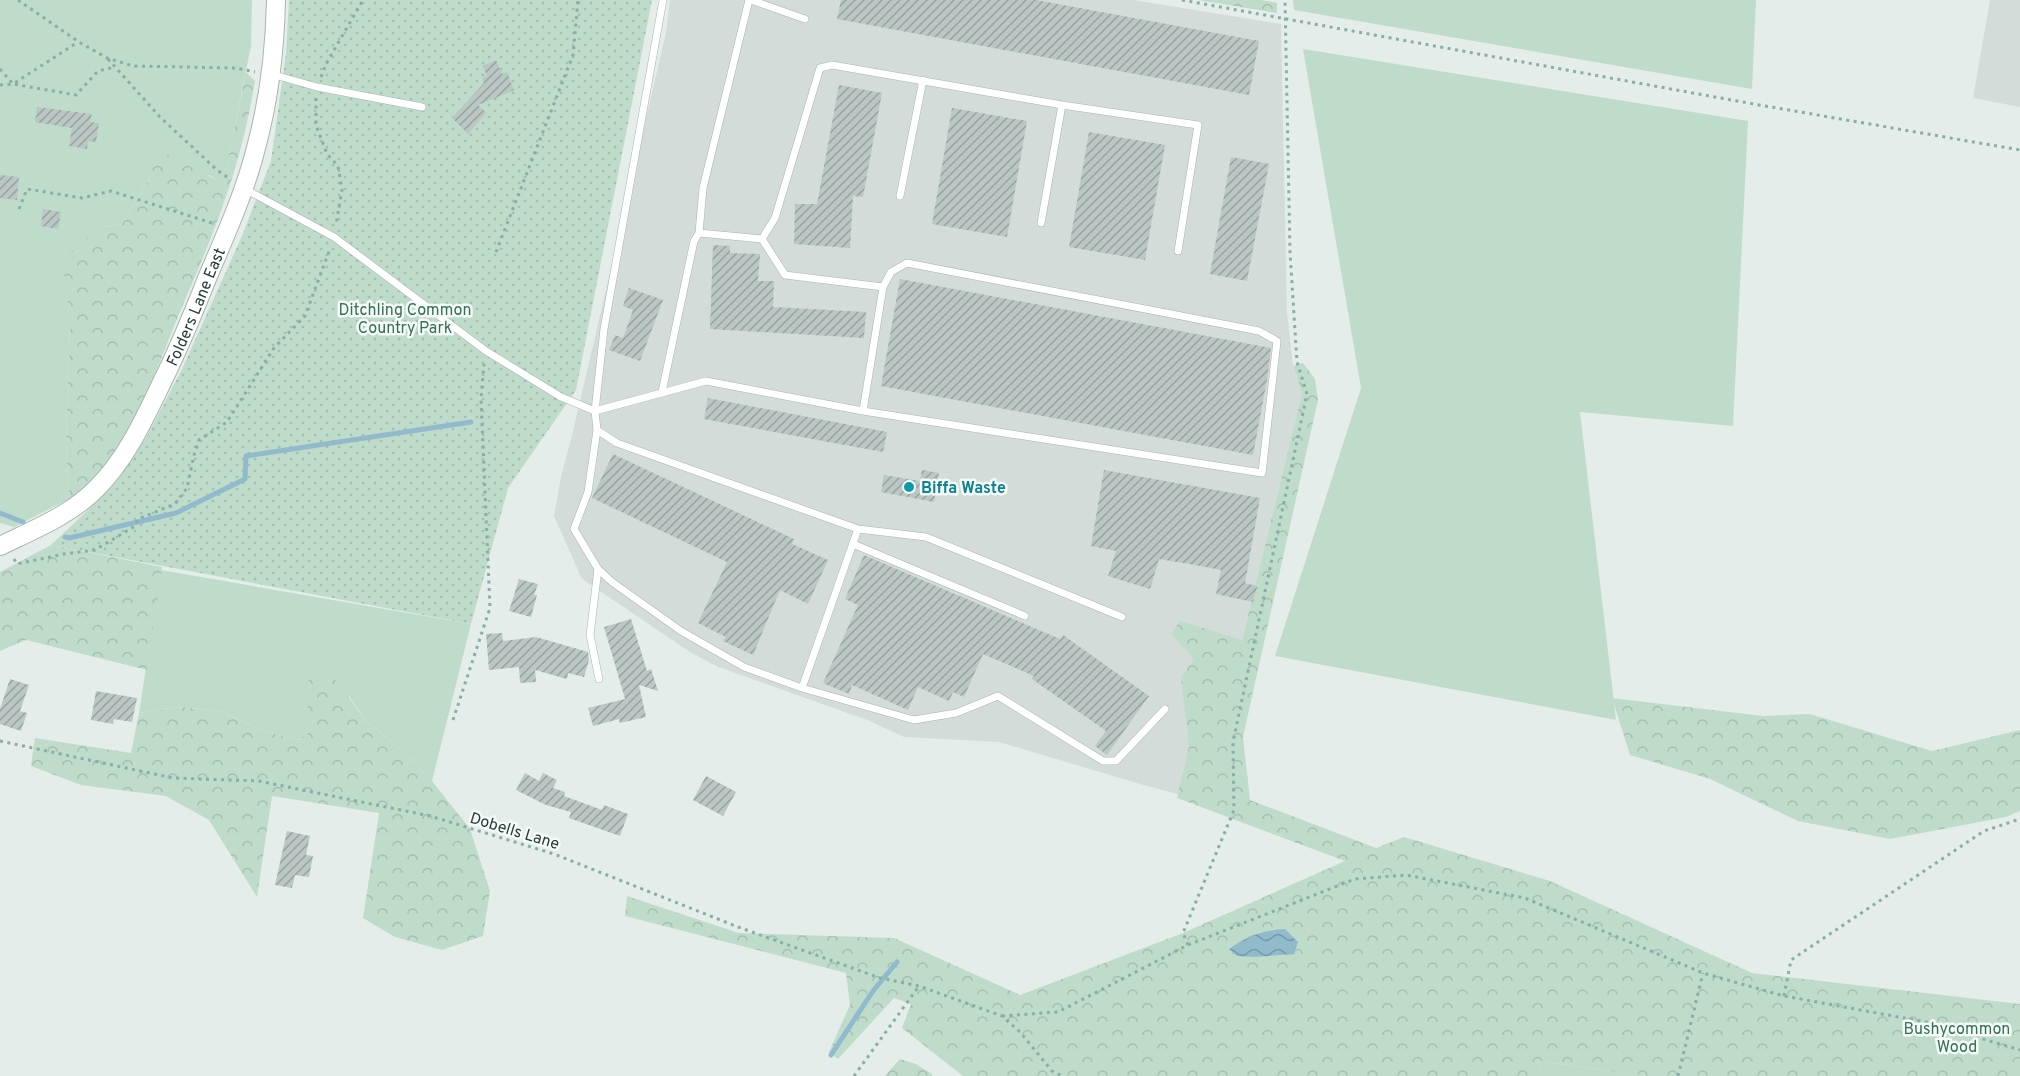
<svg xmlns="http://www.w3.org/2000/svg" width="2020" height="1076" font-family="Overpass,sans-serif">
  <defs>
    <pattern id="forest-crowns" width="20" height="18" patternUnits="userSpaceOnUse" patternTransform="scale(1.5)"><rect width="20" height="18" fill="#bfdccb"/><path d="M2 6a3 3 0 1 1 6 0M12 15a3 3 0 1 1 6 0" fill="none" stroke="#a4beaf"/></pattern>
    <pattern id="park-dots" width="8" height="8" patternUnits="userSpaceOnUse" patternTransform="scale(1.5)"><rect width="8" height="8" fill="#bfdccb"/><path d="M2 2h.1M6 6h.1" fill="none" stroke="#a4beaf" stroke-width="1.8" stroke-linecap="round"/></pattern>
    <pattern id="water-waves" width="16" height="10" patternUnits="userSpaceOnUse" patternTransform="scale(1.5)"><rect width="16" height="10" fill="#91bbcd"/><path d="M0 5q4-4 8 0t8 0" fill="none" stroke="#7699a7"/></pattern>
    <pattern id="building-hatch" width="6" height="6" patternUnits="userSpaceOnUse" patternTransform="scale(1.5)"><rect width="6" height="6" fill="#bac7c4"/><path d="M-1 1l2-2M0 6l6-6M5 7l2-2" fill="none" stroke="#97a3a0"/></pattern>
  </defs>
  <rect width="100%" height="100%" fill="#e4edea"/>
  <path fill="#d3dcd9" d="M670 0H1133L1281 24 1287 312 1293 366 1302 393 1242 640 1226 807 1147 786 999 742 904 737 870 721 716 666 690 652 582 579 554 516 561 477 573 431 666 33Z
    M1990 0H2020V107L1973 98Z"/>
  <path fill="#bfdccb" d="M0 0H252L251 46 223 184 209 175 152 174 122 224 103 227 67 296 70 322 66 443 69 499 14 527 0 523Z
    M1293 0H1756L1752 89 1294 10Z
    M1303 49 1748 121 1733 426 1580 412 1616 720 1275 656 1361 388Z
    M161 570 471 624 432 781 405 753 366 721 349 696 309 710 308 735 298 740 267 732 222 712 183 707 139 713Z
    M1539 1061 1647 1076H1540Z"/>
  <path fill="url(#forest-crowns)" d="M1198 0H1262L1277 3V13Z
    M246 72 255 81C248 123 238 164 223 205 210 243 193 281 177 319 158 366 140 417 112 459 100 476 86 489 69 499L66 443 70 322 63 267 75 245 104 227 122 224 152 174 155 149 223 183Z
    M1303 363 1315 379 1318 400 1243 737 1250 800 1376 848 1404 837 1550 881 1752 973 2020 1004V1076H1647L1539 1061 1540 1076H963L902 1028 911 1004 894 998 838 1059 829 1052 850 1005 846 973 625 916 627 896 739 933 894 938 1020 995 1183 933 1345 861 1177 798 1189 747 1181 677 1194 659 1171 634 1180 621 1242 640 1302 393 1293 366Z
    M51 545 162 567 147 670 26 640 0 651V572Z
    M326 674 337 681 366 721 405 753 432 781 470 829 490 891 483 936 442 950 395 937 363 918 379 813 272 796 257 897 209 820 166 796 81 785 31 766 35 738 131 753 139 713 183 707 222 712 267 732 298 740 308 734V680Z
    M1612 698 1763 716 1810 714 1932 751 2020 730V811L2006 817 1890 839 1798 821 1710 779 1630 755Z
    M900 1059 916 1064 932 1074V1076H885Z"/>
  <path fill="url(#park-dots)" d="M289 0H652L576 390 508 488 471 624 51 545 111 488 147 436 182 369 242 236 271 161 286 53Z"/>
  <path fill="url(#water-waves)" d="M1285 929 1298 942 1294 954 1255 957 1237 956 1229 949C1246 937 1263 930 1285 929Z"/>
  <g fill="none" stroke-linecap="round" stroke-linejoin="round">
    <path stroke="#91bbcd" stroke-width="5" d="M0 513 23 522
      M65 537 69 538 176 513 245 479 246 456 471 422
      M831 1055 873 991 897 962"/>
  </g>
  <path fill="url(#building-hatch)" d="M841 0H1036L1259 41 1249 95 837 19Z
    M496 60 502 74 507 72 514 90 478 105 486 113 468 134 452 118 484 83 482 78 487 76 483 66Z
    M839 85 882 93 863 197 853 196 850 248 794 244 795 204H817Z
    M37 107 92 114 90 122 99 123 96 142 88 141 87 149 69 146 72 128 35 122Z
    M952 108 1027 121 1007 237 932 224Z
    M1089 132 1165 145 1145 260 1069 247Z
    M1231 157 1269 164 1247 281 1210 274Z
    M0 175 19 177 17 200 0 198Z
    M43 209 61 212 58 229 41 226Z
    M713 245 730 246V253L760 254 758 281H774L773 307 866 312 864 338 710 329Z
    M900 279 1271 348 1267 380 1253 455 881 386Z
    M629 288 663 300 640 361 609 350 615 335 623 338 633 310 623 306Z
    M708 398 887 432 883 452 704 419Z
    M613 454 794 539 792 544 828 560 808 604 780 590 753 655 723 641 726 637 698 623 727 562 592 498Z
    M922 470 939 473 934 502 881 492 884 475 920 481Z
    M1104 470 1260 498 1245 583 1257 586 1253 602 1216 594 1221 570 1195 565 1159 559 1150 589 1108 576 1116 551 1091 546Z
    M864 555 1060 639 1063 635 1149 696 1107 755 1095 746 1106 731 1032 679 1034 676 983 654 964 697 953 692 949 701 918 687 908 710 852 685 849 694 823 683 858 605 845 599Z
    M519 579 538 584 534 595H537L531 617 509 611Z
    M631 619 647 671 651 669 658 691 639 685 646 717 620 723 619 719 593 726 588 708 625 699 604 627Z
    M502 633 503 641 536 637 588 652 589 660 584 677 568 673 567 679 535 670 536 682 520 683 519 667 489 670 486 634Z
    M10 679 29 685 20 711 27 713 21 731 0 724V709Z
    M96 691 137 698 132 722 114 719 113 724 91 720Z
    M525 773 539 781 543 773 557 780 553 788 565 792 564 796 602 810 604 805 628 814 620 836 569 818 571 812 546 805 516 790Z
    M706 776 736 792 723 816 693 800Z
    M287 831 310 836 306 855 313 856 309 877 295 875 292 888 275 885Z"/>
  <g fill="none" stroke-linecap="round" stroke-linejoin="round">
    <g stroke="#a7b5b2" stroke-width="8">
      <path id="service" d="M663 0 604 329 595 411 706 381 863 411 883 287
        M751 0 805 19
        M271 74 317 87 422 107
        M245 189 334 237 486 351 561 397 595 411 597 430 588 492 574 529 598 569 612 582 681 631 744 667 802 688 914 720 956 713 998 696 1103 761H1116L1165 709
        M900 196 923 80
        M1041 223 1062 105
        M699 233 703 188 749 0
        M762 239 775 218 820 68 832 65 1062 105 1198 125 1178 251
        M662 392 694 241 699 233 762 239 785 275 883 287 891 272 907 263 1259 331 1277 341 1262 473 863 411
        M597 430 617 443 858 529
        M853 544 1025 616
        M598 569 590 635 599 679
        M802 688 858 529 926 537 1122 617"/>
    </g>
    <g stroke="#a7b5b2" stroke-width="20">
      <g id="tertiary">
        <path id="s1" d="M0 546C33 530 71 515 97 488 128 457 146 415 165 376 181 343 195 309 208 276 226 234 245 192 256 148 269 100 275 50 276 0"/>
      </g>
    </g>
    <path stroke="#87aea7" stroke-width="3" stroke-dasharray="3 4.5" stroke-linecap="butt" d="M18 0 79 42 107 58 133 66 236 68 255 72
      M1182 0 1748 103 2020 150
      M108 59 160 117 217 170 230 179
      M0 69 13 84 78 42
      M321 77 326 64 363 0
      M0 85 13 84 76 95 98 71 115 67
      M316 98V125L327 154 338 166 342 190 336 225
      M19 209 27 189 82 198 111 191 212 223
      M496 252 573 55 578 0
      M14 559 17 564 64 554 95 550 135 526 138 519 175 504 187 488 194 455 199 440 227 422 274 348 305 316 330 249
      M453 720 490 608 481 399 484 364
      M0 741 173 778 259 781 430 816 554 854 738 927 880 978 919 986 1002 1016 1020 1032 1052 1071 1062 1076
      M1188 945 1183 933 1234 810 1233 742 1307 394 1297 362 1290 252 1285 0
      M1784 996 1791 960 1984 831 2020 819
      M1002 1016 1058 1012 1188 945 1355 879 1406 875 1525 898 1703 973 1784 996 1926 1022 2020 1050
      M854 1076 919 986
      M1678 1076 1703 973"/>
    <use href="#service" stroke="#fff" stroke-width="7"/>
    <use href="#tertiary" stroke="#fff" stroke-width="18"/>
  </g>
  <circle fill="#0f9aa8" stroke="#f5f9f8" stroke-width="2" cx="909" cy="487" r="6"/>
  <g text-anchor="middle" stroke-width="5" stroke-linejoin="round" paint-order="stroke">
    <g font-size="16" fill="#253d3a" stroke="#f5f9f8">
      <text dy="6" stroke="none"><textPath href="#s1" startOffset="321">Folders Lane East</textPath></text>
      <text transform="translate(515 830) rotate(17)" y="6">Dobells Lane</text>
    </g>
    <g font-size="16" fill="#327153" stroke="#f5f9f8">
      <text x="405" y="315">Ditchling Common<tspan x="405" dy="18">Country Park</tspan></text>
      <text x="1957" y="1034">Bushycommon<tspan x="1957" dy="18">Wood</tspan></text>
    </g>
    <g font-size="16" font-weight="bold" fill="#0d838f" stroke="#f5f9f8" text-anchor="start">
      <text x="921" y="493">Biffa Waste</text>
    </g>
  </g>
</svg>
